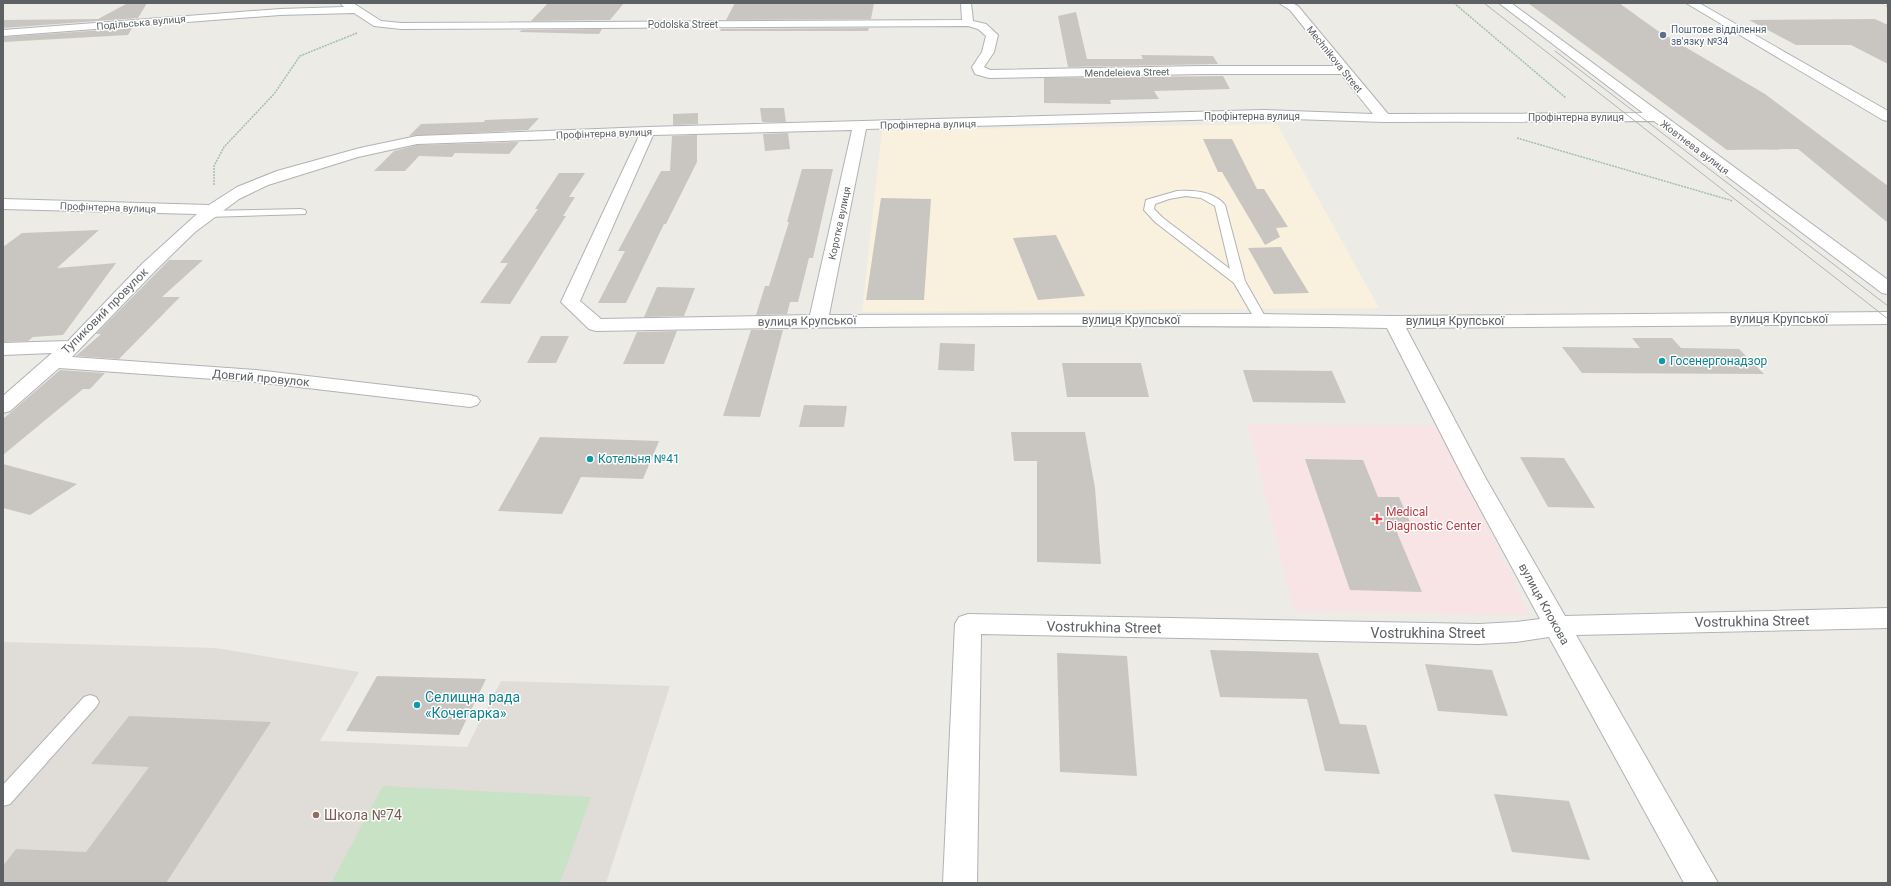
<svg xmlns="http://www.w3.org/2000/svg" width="1891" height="886" font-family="Roboto,sans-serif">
  <rect width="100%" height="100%" fill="#edebe5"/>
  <path fill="#f9f0de" d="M1277 124 1379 308 862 312 882 130Z"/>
  <path fill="#e0dcd7" d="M3 642 216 648 359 672 320 741 467 747 501 681 670 686 606 883H3Z"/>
  <path fill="#f8e4e4" d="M1248 424 1439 426 1530 615 1294 611Z"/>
  <path fill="#c8e2c5" d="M383 786 591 797 560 883H331Z"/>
  <path fill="#c9c6c2" d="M128 3H147L138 18 3 28V20L98 19Z
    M548 3H624L610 20 531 21Z
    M735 3H874L871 19 726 20Z
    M1528 3H1619L1658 31 1765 94 1888 186V223L1798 149 1727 150Z
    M1076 12 1087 59H1143L1141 55 1213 56 1218 64 1068 67 1058 16Z
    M1875 19 1888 25V64L1851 45H1796L1749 20Z
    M132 28 128 35 3 42V37Z
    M869 28 868 31H720L721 29Z
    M602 29 599 34 519 32 522 30Z
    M1223 76 1230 89 1154 91 1159 99 1110 100 1111 104 1044 103V78Z
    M760 108H784L786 122H762Z
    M698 113V124L673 125V114Z
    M539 118 528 130 409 136 421 124 484 122 485 120Z
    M788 133 790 149 765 151 763 134Z
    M697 135V162L666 224H664L626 303H598L625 251H618L661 171H670L672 136Z
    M1203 139H1232L1257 189H1264L1288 227 1276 228 1280 237 1265 245 1222 172H1218Z
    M519 142 509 154 455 153 452 157 419 156 405 171H374L394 151 417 145Z
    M802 169H833L813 258H809L798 302H790L787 314 756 315 765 286H769L789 222H787Z
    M559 173H585L569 197H575L563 216H566L510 304 480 303 508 263H500L538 209H535Z
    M881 198 931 199 924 300H866Z
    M99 230 57 268 116 263 63 335 33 337 28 341 3 342V247L22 233Z
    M1056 235 1085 296 1038 300 1013 238Z
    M1281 247 1309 293 1274 294 1248 248Z
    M169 260H203L162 297H180L119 359 76 356 101 334H96Z
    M657 287 695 288 684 316 644 317Z
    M751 330H783L760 417 723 416Z
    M677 331 664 364H623L637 332Z
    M541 336H569L556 363H527Z
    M1632 338H1672L1681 348 1739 349 1764 374 1582 373 1562 347 1640 348Z
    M940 343 975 344 974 371 938 370Z
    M1062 363H1141L1149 397H1067Z
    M60 370 105 373 90 389H83L3 455V419Z
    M1243 370 1332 371 1346 403 1253 402Z
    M804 405 847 406 844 427H799Z
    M1011 432H1085L1095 488 1101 564 1037 562V461H1014Z
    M540 437 659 441 643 479 581 477 562 514 498 511Z
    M1520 457 1564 458 1595 508 1548 507Z
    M1305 459 1363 460 1378 497H1399L1414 531 1396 530 1422 592 1350 590Z
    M3 464 77 484 30 515 3 508Z
    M1210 650 1318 653 1340 724 1366 725 1380 774 1325 771 1307 699 1220 697Z
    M1057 653 1127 656 1137 776 1060 772Z
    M1425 664 1492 670 1508 716 1438 711Z
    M377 676 486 679 459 735 346 731Z
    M129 716 271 722 166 883H3V866L16 849 86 852 149 767 91 764Z
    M1494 794 1569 801 1590 860 1512 852Z"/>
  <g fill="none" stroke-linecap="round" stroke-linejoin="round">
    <g stroke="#b0b3b6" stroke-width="2">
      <path id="lane" d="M1177 191C1193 190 1214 191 1225 205L1245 281 1267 320 1265 323H1257L1234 283 1155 222 1144 210 1146 200ZM1186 196 1201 198 1215 206 1230 269 1163 218 1154 209 1155 204 1169 199Z
        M301 209 305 210 306 212 305 214 206 217 201 214 206 211Z
        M90 695 96 697 99 702 96 707 10 804 3 806V785L84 697Z"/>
    </g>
    <g stroke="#b0b3b6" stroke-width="2">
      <path id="street" d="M340 3H353L381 21 401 23 962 20 961 3H971L973 21 986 24 998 35 994 52 984 67 990 70 1201 66H1335L1290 10 1279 3H1292L1298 6 1388 114 1643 113 1499 3H1511L1888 280V294L1882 293 1654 121 1384 122 1264 118 866 129 829 315 1261 314 1394 316 1888 312V324L1406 328 1485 477 1565 616 1888 608V628L1576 635 1718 883H1684L1549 637 1516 642 1479 644 981 634 977 883H943L955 624 959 617 968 614 1479 624 1516 622 1540 619 1463 477 1387 328C1124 324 860 326 596 331L589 329 561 302 639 136 417 144 358 157 268 185 239 199 195 232 156 270 72 357 256 370 470 395 477 397 480 401 477 405 470 407 256 382 59 368 10 411 3 413V396L52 353 3 355V343L68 341 143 263 197 214 3 209V199L209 205 237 187 277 171 360 148 417 136 648 127 1264 110 1373 114 1341 74H1201L989 78 975 74 972 67 982 52 986 36 978 29 968 26 401 29 374 26 354 13 280 15 3 36V30L280 9 344 7ZM852 130 810 315 601 319 580 301 653 135Z"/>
    </g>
    <g stroke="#b2b5b8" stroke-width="2">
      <path id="secondary" d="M1686 3H1699L1888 111V121L1883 120Z"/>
    </g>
    <path stroke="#9fc2a5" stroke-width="1.5" stroke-dasharray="2 1" stroke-linecap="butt" d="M1454 3 1566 98
      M1517 138 1733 201
      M214 185V166L224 147 274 94 300 56 357 33"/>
    <use href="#lane" fill="#fff" fill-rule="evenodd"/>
    <use href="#street" fill="#fff" fill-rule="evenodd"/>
    <use href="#secondary" fill="#fff" fill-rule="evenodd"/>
    <path stroke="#b3b4b4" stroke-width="1" d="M1484 3 1888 319
      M1555 51 1888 306"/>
    <g stroke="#b3b4b4" stroke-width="2.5">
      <path id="rail" d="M1882 3 1888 6"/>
    </g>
    <use href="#rail" stroke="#fff" stroke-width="1.5" stroke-dasharray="5" stroke-linecap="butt"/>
  </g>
  <circle fill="#5c6f8a" stroke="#fff" stroke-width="1.5" cx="1663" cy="35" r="4"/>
  <g fill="#0f9aa8" stroke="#fff" stroke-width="1.5">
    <circle cx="1662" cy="361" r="4"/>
    <circle cx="590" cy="459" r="4"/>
    <circle cx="417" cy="705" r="4"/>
  </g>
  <path fill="#e0444e" stroke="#fff" stroke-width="1.5" d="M1375 513h4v4h4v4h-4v4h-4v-4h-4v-4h4z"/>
  <circle fill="#8d6e63" stroke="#fff" stroke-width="1.5" cx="316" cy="815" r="4"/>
  <g text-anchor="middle" stroke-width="3" stroke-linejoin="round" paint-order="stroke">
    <g font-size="10" fill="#5d6164" stroke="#fff">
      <text transform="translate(141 22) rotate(-5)" y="4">Подільська вулиця</text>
      <text x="683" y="28">Podolska Street</text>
      <text transform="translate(1335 59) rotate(51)" y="4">Mechnikova Street</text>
      <text transform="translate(1127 72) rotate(-1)" y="4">Mendeleieva Street</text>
      <text x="1252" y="120">Профінтерна вулиця</text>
      <text x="1576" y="121">Профінтерна вулиця</text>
      <text transform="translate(928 124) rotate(-1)" y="4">Профінтерна вулиця</text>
      <text transform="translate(604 133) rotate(-2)" y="4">Профінтерна вулиця</text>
      <text transform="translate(1695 147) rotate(37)" y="4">Жовтнева вулиця</text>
      <text transform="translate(108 207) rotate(2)" y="4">Профінтерна вулиця</text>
      <text transform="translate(839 223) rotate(-78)" y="4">Коротка вулиця</text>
    </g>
    <g font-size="10" fill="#4e5e75" stroke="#fff" text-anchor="start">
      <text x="1671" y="33">Поштове відділення<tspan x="1671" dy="12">зв'язку №34</tspan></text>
    </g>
    <g font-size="12" fill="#5d6164" stroke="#fff">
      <text transform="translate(105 311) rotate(-45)" y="4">Тупиковий провулок</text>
      <text x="1779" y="323">вулиця Крупської</text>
      <text x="1131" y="324">вулиця Крупської</text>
      <text transform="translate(807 321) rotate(-1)" y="4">вулиця Крупської</text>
      <text x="1455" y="325">вулиця Крупської</text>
      <text transform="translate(261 378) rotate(5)" y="4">Довгий провулок</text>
      <text transform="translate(1544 604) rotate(61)" y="4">вулиця Клокова</text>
    </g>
    <g font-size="12" fill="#0d838f" stroke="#fff" text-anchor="start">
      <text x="1670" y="365">Госенергонадзор</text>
      <text x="598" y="463">Котельня №41</text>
    </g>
    <g font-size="12" fill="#be3a42" stroke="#fff" text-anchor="start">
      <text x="1386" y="516">Medical<tspan x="1386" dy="14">Diagnostic Center</tspan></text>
    </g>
    <g font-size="14" fill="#5d6164" stroke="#fff">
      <text transform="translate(1752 621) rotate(-1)" y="5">Vostrukhina Street</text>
      <text transform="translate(1104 627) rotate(1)" y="5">Vostrukhina Street</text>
      <text x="1428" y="638">Vostrukhina Street</text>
    </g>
    <g font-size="14" fill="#0d838f" stroke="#fff" text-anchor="start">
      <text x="425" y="702">Селищна рада<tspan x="425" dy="16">«Кочегарка»</tspan></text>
    </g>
    <g font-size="14" fill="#785e54" stroke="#fff" text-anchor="start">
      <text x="324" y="820">Школа №74</text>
    </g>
  </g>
  <rect width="1891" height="886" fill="none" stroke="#5d6164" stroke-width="8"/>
</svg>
